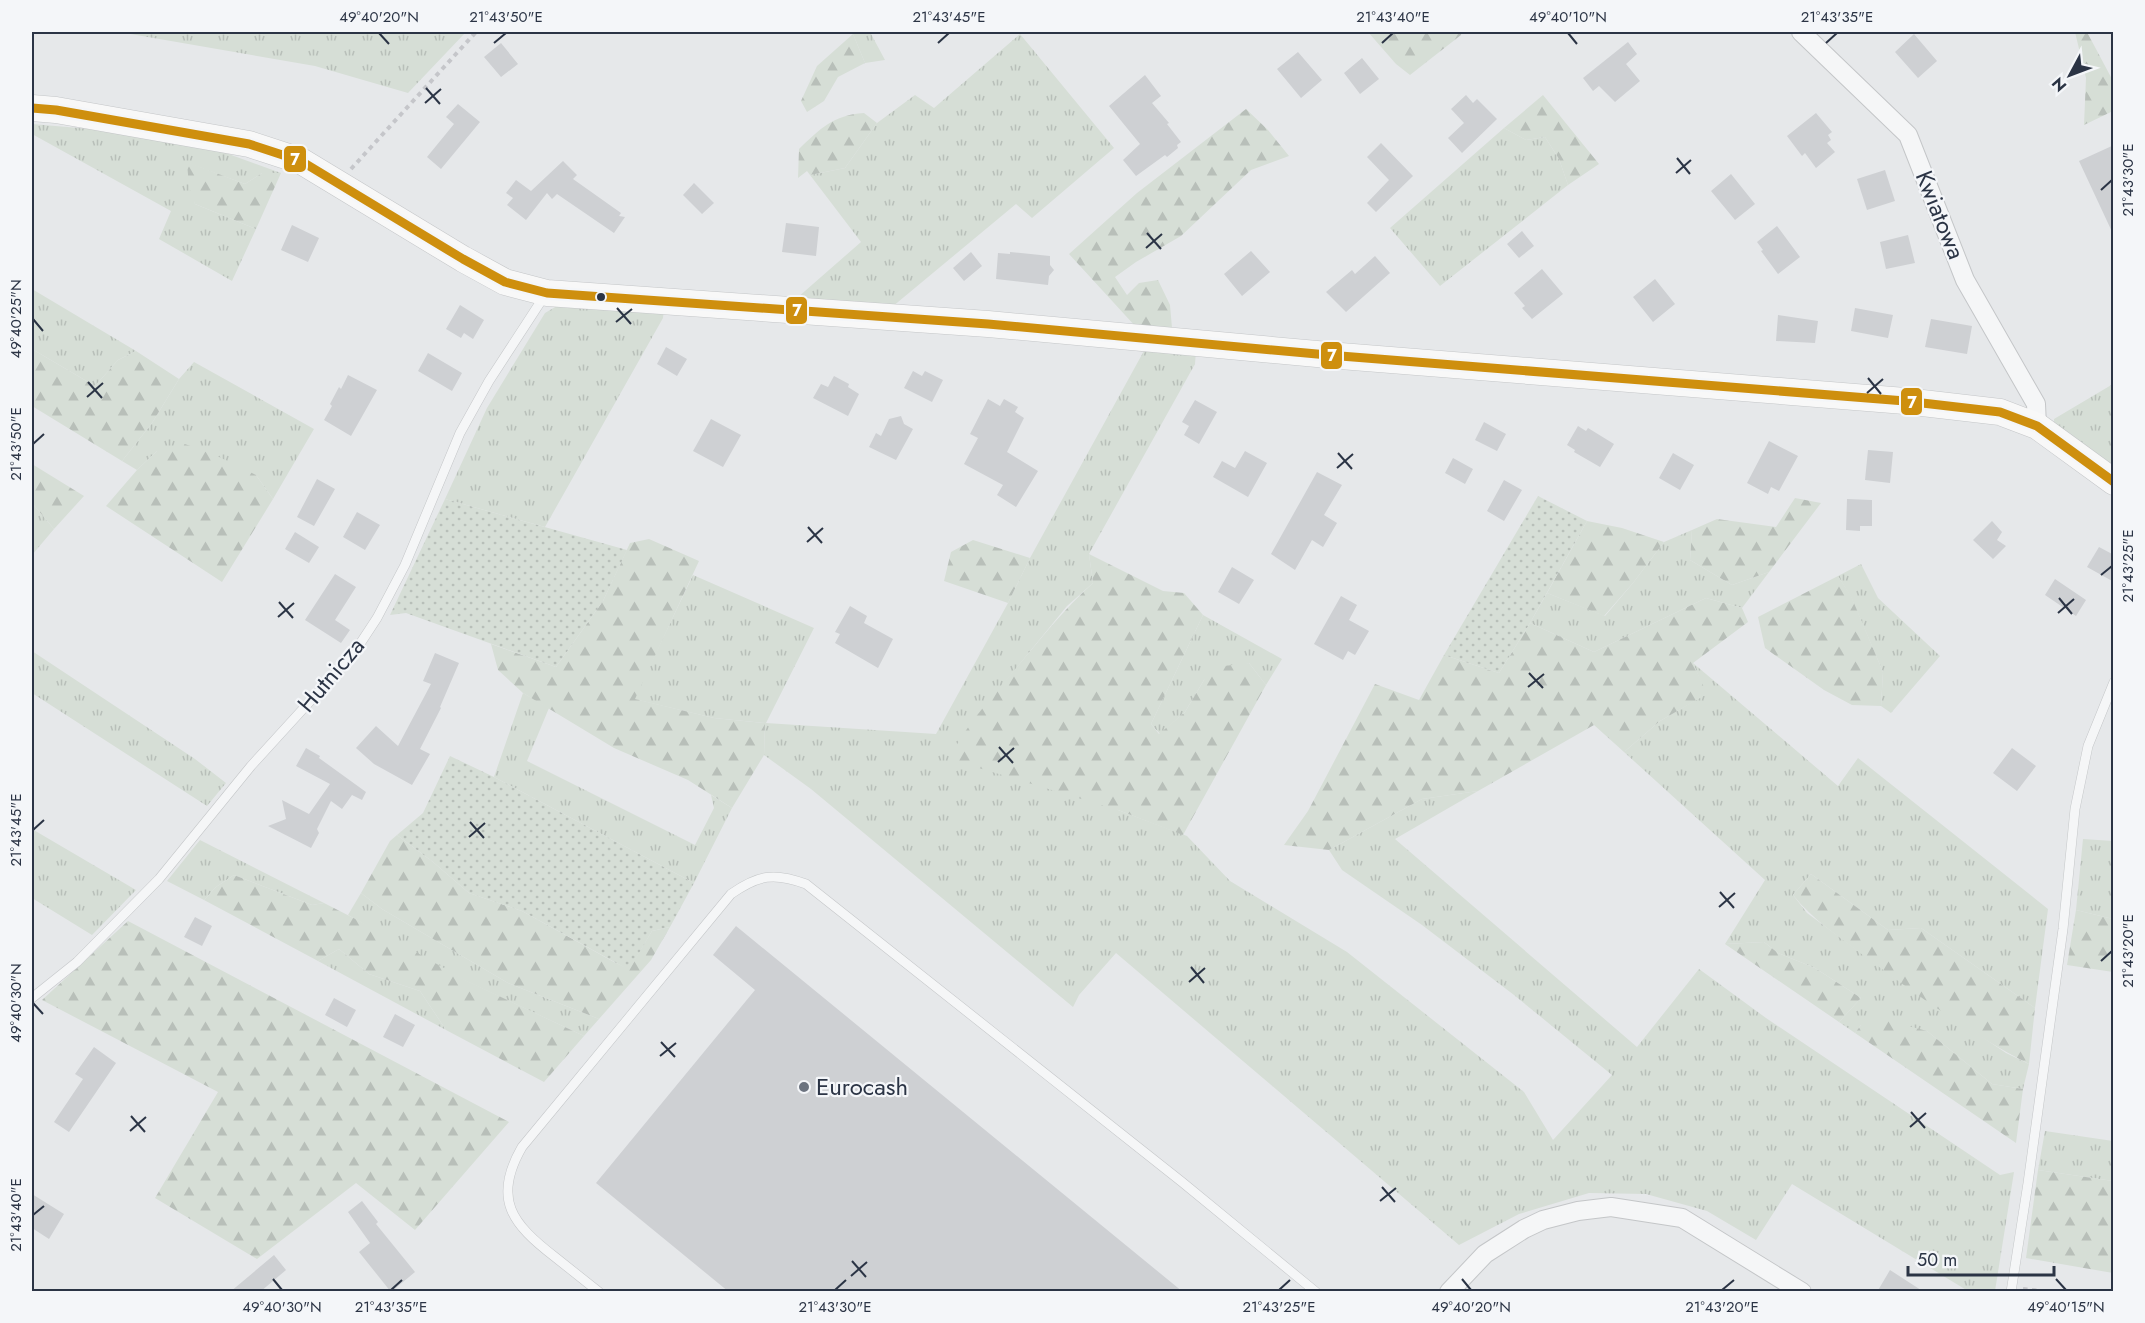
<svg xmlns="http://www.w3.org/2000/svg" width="2145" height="1323" font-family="Jost,sans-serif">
  <defs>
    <pattern id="grass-tufts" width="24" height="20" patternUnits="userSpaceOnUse" patternTransform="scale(1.5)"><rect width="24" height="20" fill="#d6ded6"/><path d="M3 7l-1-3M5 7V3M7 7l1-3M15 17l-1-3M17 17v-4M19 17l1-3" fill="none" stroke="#b8bfb9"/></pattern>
    <pattern id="forest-firs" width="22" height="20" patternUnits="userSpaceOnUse" patternTransform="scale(1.5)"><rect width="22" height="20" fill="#d6ded6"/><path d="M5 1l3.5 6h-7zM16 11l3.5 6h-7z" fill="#b8bfb9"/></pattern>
    <pattern id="garden-dots" width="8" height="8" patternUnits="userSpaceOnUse" patternTransform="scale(1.5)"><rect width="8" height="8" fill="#d6ded6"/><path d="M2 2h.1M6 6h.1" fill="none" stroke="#b8bfb9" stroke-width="1.8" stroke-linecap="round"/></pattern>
  </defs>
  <rect width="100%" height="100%" fill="#e6e8ea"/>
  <path fill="url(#grass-tufts)" d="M119 32H466L408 93 315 66Z
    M855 32H870L885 60 865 63 853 34Z
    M1020 34 1114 148 1032 218 1016 204 892 307 797 298 861 242 810 175 845 168 877 123 915 95 934 108Z
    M32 124 126 132 212 148 281 173H262L245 184 188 163 195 204 256 229 232 281 159 239 171 211 32 134Z
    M1504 128 1526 140 1545 137 1559 159 1568 185 1440 286 1390 228Z
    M32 289 136 351 118 360 95 386 32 349Z
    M562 303 664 308 663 318 545 527 445 499 487 408 545 313Z
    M1145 349 1196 351 1195 364 1089 554 1093 583 1067 606 1001 687 1118 810 1187 836 1230 881 1347 952 1524 1092 1553 1140 1612 1075 1514 995 1422 925 1342 870 1329 850 1422 799 1478 791 1395 839 1637 1047 1699 969 1766 1018 2000 1175 2014 1172 1995 1291H1968L1792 1184 1756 1240 1707 1211 1646 1194 1589 1193 1519 1214 1459 1245 1116 953 1079 995 1073 1007 811 789 764 755 765 723 714 718 634 699 693 575 814 628 766 723 936 734 1008 603 1030 558Z
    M194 362 314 429 273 499 256 475 157 451 137 470 122 461 152 423 179 379Z
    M2113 384V466L2054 427V419Z
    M32 503 54 529 32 555Z
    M1692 530 1690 560 1732 585 1769 572 1742 608 1706 598 1594 652 1530 623 1547 593 1605 616 1633 583 1664 542Z
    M1861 564 1878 598 1940 656 1891 713 1881 706 1883 672 1851 597 1838 576Z
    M1203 615 1282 659 1266 685 1249 663 1204 680 1185 712 1160 734 1151 724Z
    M32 651 195 759 226 783 207 806 32 693Z
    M1693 663 1838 786 1858 758 2048 909 2035 1008 1921 928 1888 930 1811 874 1793 895 1807 913 1899 981 2006 1053 2029 1064 2023 1089 1992 1084 1927 1031 1861 1025 1855 1033 1839 1022 1861 998 1815 968 1778 953 1764 942 1725 944 1765 880 1624 752 1660 721 1706 694Z
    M523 693 549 708 527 761 695 845 714 808 711 795 732 808 694 883 494 777Z
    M32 829 136 890 92 935 32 898Z
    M2083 839 2113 841V919L2076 910Z
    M200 840 324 903 312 905 234 875 216 887 204 900 167 881Z
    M361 893 382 909 508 983 599 1019 584 1036 464 980 348 915Z
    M339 949 369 974 420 991 446 1030 318 961Z
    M2045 1131 2113 1141V1181L2038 1170Z"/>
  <path fill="url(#forest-firs)" d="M1368 32H1462L1461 35 1410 75 1396 64Z
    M2075 32H2087L2113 81V111L2084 125 2086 78Z
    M853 34 865 63 838 77 824 101 807 112 801 101 817 66Z
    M1543 95 1599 164 1568 185 1559 159 1545 137 1526 140 1504 128Z
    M1246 109 1268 130 1289 156 1251 170 1181 236 1136 262 1115 277 1127 295 1139 283 1158 280 1170 305 1172 328 1136 327 1069 254 1137 193Z
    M864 113 877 123 845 168 810 175 807 171 798 178 799 149C820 129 833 115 864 113Z
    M187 162 245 184 262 173H281L256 229 195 204 189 187Z
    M32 349 95 386 118 360 136 351 179 379 152 423 122 461 32 406Z
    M182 443 213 454 256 475 273 499 222 582 106 506 137 470 157 451Z
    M32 464 84 496 54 529 32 503Z
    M1795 498 1821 503 1769 572 1732 585 1690 560 1692 530 1717 519 1776 527Z
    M1587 521 1622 528 1664 542 1633 583 1604 616 1547 593Z
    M649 539 699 561 635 699 714 718 765 723 764 755 732 808 688 780 614 748 523 693 498 670 491 644 556 667 603 601 630 543Z
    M973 540 1030 558 1008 603 944 581 951 552Z
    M1089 554 1163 591 1184 593 1203 615 1151 724 1159 734 1185 712 1204 680 1216 667 1249 663 1266 685 1183 835 1118 810 949 759C965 727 989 700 1012 673 1039 641 1062 611 1093 583Z
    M1838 576 1851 596 1883 672 1881 706 1852 705 1824 690 1765 648 1758 617Z
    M1706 598 1742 608 1748 622 1693 663 1707 694 1660 721 1624 752 1594 725 1478 791 1422 799 1329 850 1284 845 1308 811 1375 684 1419 700 1444 655 1499 673 1530 623 1594 652Z
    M397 835 433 862 469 893 522 911 614 962 629 969 652 931 670 927 651 960 599 1019 508 983 382 909 361 893 390 841Z
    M1811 874 1888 930 1921 928 2035 1008 2029 1064C1972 1035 1914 993 1863 955 1837 935 1813 920 1793 895Z
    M234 875 312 905 324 903 377 930 465 980 584 1036 544 1082 446 1030 420 991 369 974 339 949 318 961 204 900 216 887Z
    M2076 910 2113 919V972L2067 965Z
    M128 921 509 1122 415 1230 356 1183 257 1259 155 1198 218 1092 42 1000Z
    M1764 942 1778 953 1815 968 1861 998 1839 1022 1725 944Z
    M1882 1019 1927 1031 1992 1084 2023 1089 2016 1143 1855 1033 1861 1025Z
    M2038 1170 2113 1181V1273L2026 1258Z"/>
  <path fill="url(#garden-dots)" d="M1538 496 1587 521 1530 623 1499 673 1444 655Z
    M445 499 627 550 603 601 556 667 406 613 390 615Z
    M450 756 494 777 694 883 670 927 652 931 629 970 522 911 469 893 433 862 397 835 423 813Z"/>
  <path fill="#ced0d3" d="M1914 34 1937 61 1918 78 1895 52Z
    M1628 42 1637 54 1626 64 1640 81 1615 102 1599 86 1593 91 1583 78Z
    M501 43 518 64 501 77 484 57Z
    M1298 52 1322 80 1301 98 1277 69Z
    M1362 58 1379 79 1360 94 1344 73Z
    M1145 75 1161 96 1152 103 1169 123 1167 124 1181 142 1177 145 1178 148 1167 157 1165 155 1136 176 1123 160 1140 144 1109 106Z
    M1466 95 1473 103 1477 99 1497 119 1462 153 1448 138 1464 123 1451 109Z
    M458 104 480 122 441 169 427 157 454 124 446 117Z
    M1816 113 1832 132 1828 135 1831 140 1827 143 1835 152 1816 168 1805 153 1802 156 1787 136Z
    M1381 143 1413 176 1376 212 1367 203 1389 180 1367 157Z
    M2114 145V236L2079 161Z
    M563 161 577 175 573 179 621 213 619 216 625 217 614 233 557 194 552 199 547 193 526 220 507 205 513 198 506 193 516 180 531 191Z
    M1885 170 1895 201 1867 210 1857 179Z
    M1731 174 1755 204 1735 220 1711 191Z
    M694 183 714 203 702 214 683 195Z
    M786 223 819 227 816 256 782 252Z
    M292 225 319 238 308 262 281 250Z
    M1777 226 1800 257 1778 274 1761 251 1763 250 1757 242Z
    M1522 231 1534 246 1519 258 1507 244Z
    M1908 235 1915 263 1886 269 1880 242Z
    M1251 251 1270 272 1242 296 1224 274Z
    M971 252 982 266 964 281 953 268Z
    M1010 252 1050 256V265L1054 270 1049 276 1048 285 996 279 998 253 1010 254Z
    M1375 256 1390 273 1346 312 1326 292 1352 270 1355 274Z
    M1542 269 1563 294 1532 319 1522 308 1525 306 1514 293Z
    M1655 279 1675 304 1653 322 1633 297Z
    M460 305 484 320 473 339 464 333 461 338 446 329Z
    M1855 308 1893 315 1888 338 1851 331Z
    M1778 315 1818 321 1815 343 1776 341Z
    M1931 319 1972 326 1967 354 1925 347Z
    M666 347 687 359 677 376 657 364Z
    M428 353 462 373 452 391 418 371Z
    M913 371 922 376 925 371 943 380 932 402 904 388Z
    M348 375 377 390 351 436 324 420 332 406 330 404 339 387 341 389Z
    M834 376 849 384 848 387 859 394 848 416 813 398 821 384 828 387Z
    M988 399 1000 406 1004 399 1018 407 1015 412 1024 418 1007 452 1038 471 1016 507 997 495 1003 485 964 464 978 438 970 434Z
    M1195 400 1217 412 1199 444 1184 435 1189 426 1182 422Z
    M901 416 904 424 913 429 896 460 869 447 876 433 881 436 889 419Z
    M711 419 741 435 723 467 693 451Z
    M1484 422 1506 434 1497 451 1475 440Z
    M1578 426 1586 431 1588 428 1614 444 1600 467 1574 452 1575 450 1567 445Z
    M1769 441 1798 456 1779 491 1771 487 1768 494 1747 483Z
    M1868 450 1893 452 1890 483 1865 480Z
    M1245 451 1267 463 1248 497 1213 477 1222 461 1235 468Z
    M1673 453 1694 465 1680 490 1659 478Z
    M1453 458 1473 469 1465 484 1445 473Z
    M1317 472 1342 485 1324 515 1337 523 1323 547 1312 540 1295 570 1271 554Z
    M317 479 335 489 314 526 297 517Z
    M1504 480 1522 490 1504 521 1487 511Z
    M1847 499 1872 500V526H1860V531L1846 530Z
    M357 512 380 525 365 550 343 537Z
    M1992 521 2002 532 1997 540 2006 546 1993 559 1973 540Z
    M295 532 319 547 309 563 285 549Z
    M2099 547 2114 555V582L2087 567Z
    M1232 567 1254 580 1239 604 1218 592Z
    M335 574 356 587 335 620 350 630 341 643 305 620Z
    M2055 579 2086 600 2076 616 2045 595Z
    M1341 596 1357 605 1349 620 1369 631 1355 655 1348 651 1343 660 1314 644Z
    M850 606 867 616 864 623 893 639 878 668 835 643 840 634 835 632Z
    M435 653 459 663 440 707 441 708 420 749 430 754 412 785 374 764 356 748 376 726 398 746 431 684 423 681Z
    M306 748 320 756 319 758 366 792 362 800 352 795 342 809 331 801 317 829 319 833 311 848 268 826 286 819 282 800 309 814 330 784 296 766Z
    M2012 748 2036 766 2017 791 1993 773Z
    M195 917 212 926 202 946 184 937Z
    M736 926 1183 1292H729L596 1183 755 990 713 955Z
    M334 998 356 1010 347 1027 325 1015Z
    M395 1014 415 1025 403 1047 383 1037Z
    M94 1047 116 1063 69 1132 54 1122 83 1079 75 1074Z
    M32 1194 64 1214 49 1239 32 1228Z
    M362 1201 378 1222 376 1224 415 1272 391 1292 359 1252 370 1243 348 1212Z
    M274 1255 286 1270 260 1292H230Z
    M1890 1270 1924 1292H1877Z"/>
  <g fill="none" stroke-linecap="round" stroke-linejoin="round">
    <g stroke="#c4c6c8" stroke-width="10">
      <path id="lane" d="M32 998 77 962 159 879 251 766 354 653 377 618 405 565 460 433 489 381 545 295
        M599 1292C584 1280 569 1268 555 1257 512 1224 492 1199 522 1147L731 894C758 875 774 872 806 884L1182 1182 1316 1292
        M2011 1292 2028 1183 2063 929 2075 809 2088 746 2114 682"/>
    </g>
    <g stroke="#c4c6c8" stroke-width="20">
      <path id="street" d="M1801 32 1908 135 1965 280 2036 404 2037 426
        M1449 1292 1485 1254 1524 1229 1543 1220 1578 1211 1611 1207 1682 1218 1802 1292"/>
    </g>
    <g stroke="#c4c6c8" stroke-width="27">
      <path id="secondary" d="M32 108 56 110 249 144 301 161 463 259 505 282 547 293 988 324 1328 355 1905 401 2000 412 2037 426 2114 482"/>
    </g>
    <path stroke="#c5c6ca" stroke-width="4" stroke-dasharray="4.5 4.5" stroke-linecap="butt" d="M351 169 476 32
      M2023 1289 2049 1292"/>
    <use href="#lane" stroke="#f5f6f7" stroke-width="9"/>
    <use href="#street" stroke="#f5f6f7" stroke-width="18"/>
    <use href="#secondary" stroke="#f8f8f8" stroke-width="26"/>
    <g stroke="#f4f6f9" stroke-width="14">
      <path id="bus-1" d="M32 108 56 110 249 144 301 161 463 259 505 282 547 293 988 324 1328 355 1905 401 2000 412 2037 426 2114 482"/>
    </g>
    <use href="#bus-1" stroke="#ce8f0e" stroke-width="9"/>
  </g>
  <path fill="none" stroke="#2b3445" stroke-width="2" d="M379 33 389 44M1568 33 1577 44M494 43 506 33M938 43 949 33M1382 43 1393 33M1826 43 1837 33M426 88 440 104M425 103 441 89M1677 158 1690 174M1676 173 1691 160M2101 190 2112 180M1147 233 1161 249M1146 248 1162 234M617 308 631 324M33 319 43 331M616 322 632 309M1868 378 1881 394M88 382 102 398M1867 393 1883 379M87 397 103 383M33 444 44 434M1338 453 1352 469M1337 468 1353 454M808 527 822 543M807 542 823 528M2101 575 2112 566M2059 598 2072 614M279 602 293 618M2058 613 2074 599M278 617 294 603M1529 673 1543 688M1528 687 1544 674M999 747 1013 763M998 762 1014 748M470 822 484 838M33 830 44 820M469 837 485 823M1720 892 1734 908M1719 907 1735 893M2101 961 2112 951M1191 967 1204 983M1189 982 1205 968M33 1003 43 1014M661 1042 675 1057M660 1056 676 1043M1911 1112 1925 1128M131 1116 145 1132M1910 1127 1926 1113M130 1131 146 1117M1382 1187 1395 1202M1380 1201 1396 1188M33 1215 44 1206M852 1261 866 1277M851 1276 867 1262M273 1279 282 1290M1462 1279 1471 1290M2056 1279 2066 1290M391 1290 402 1280M835 1290 846 1280M1279 1290 1290 1280M1722 1290 1734 1280"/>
  <circle fill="#2b3445" stroke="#f4f6f9" stroke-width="2" cx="601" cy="297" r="5"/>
  <circle fill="#6c737f" stroke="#f4f6f9" stroke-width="2" cx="804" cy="1087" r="6"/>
  <g text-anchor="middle" stroke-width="4.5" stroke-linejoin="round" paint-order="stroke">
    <g font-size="24" fill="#2b3445" stroke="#f4f6f9">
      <text transform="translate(1940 215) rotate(68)" y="8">Kwiatowa</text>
      <text transform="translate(331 675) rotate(-50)" y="8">Hutnicza</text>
    </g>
    <g font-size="24" fill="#2b3445" stroke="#f4f6f9" text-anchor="start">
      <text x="816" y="1095">Eurocash</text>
    </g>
  </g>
  <g stroke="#f4f6f9" stroke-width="2">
    <rect x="283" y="145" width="24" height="28" rx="6" fill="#ce8f0e"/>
    <rect x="785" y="296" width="23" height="29" rx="6" fill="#ce8f0e"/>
    <rect x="1320" y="341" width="23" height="29" rx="6" fill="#ce8f0e"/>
    <rect x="1900" y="387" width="23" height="29" rx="6" fill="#ce8f0e"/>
  </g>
  <g font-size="16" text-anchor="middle" font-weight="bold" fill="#fff">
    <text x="295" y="165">7</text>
    <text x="797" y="316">7</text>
    <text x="1332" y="361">7</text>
    <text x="1912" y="408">7</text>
  </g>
  <rect width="2145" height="1323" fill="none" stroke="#f4f6f9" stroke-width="66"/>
  <g transform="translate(2070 75) rotate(229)" stroke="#f4f6f9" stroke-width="4.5" paint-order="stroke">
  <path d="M0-4.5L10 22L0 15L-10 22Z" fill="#2b3445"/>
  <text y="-9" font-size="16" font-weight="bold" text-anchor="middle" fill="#2b3445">N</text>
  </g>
  <path d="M1908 1266v9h146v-9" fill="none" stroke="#2b3445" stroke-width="3"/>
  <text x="1917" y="1266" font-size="18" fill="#2b3445" stroke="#f4f6f9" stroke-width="4.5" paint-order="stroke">50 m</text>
  <rect x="33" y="33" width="2079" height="1257" fill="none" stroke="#2b3445" stroke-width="2"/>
  <g font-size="15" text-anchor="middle" fill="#2b3445">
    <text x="379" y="22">49°40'20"N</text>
    <text x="506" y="22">21°43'50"E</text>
    <text x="949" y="22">21°43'45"E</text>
    <text x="1393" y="22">21°43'40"E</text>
    <text x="1568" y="22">49°40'10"N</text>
    <text x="1837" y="22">21°43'35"E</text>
    <text transform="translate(2128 180) rotate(-90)" y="5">21°43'30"E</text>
    <text transform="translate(16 319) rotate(-90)" y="5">49°40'25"N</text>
    <text transform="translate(16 444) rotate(-90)" y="5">21°43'50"E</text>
    <text transform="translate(2128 566) rotate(-90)" y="5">21°43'25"E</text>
    <text transform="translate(16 830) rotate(-90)" y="5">21°43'45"E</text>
    <text transform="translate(2128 951) rotate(-90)" y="5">21°43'20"E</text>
    <text transform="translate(16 1003) rotate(-90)" y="5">49°40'30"N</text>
    <text transform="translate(16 1215) rotate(-90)" y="5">21°43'40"E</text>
    <text x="282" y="1312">49°40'30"N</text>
    <text x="391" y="1312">21°43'35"E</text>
    <text x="835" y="1312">21°43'30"E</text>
    <text x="1279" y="1312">21°43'25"E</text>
    <text x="1471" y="1312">49°40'20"N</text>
    <text x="1722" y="1312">21°43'20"E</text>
    <text x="2066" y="1312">49°40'15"N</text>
  </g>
</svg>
